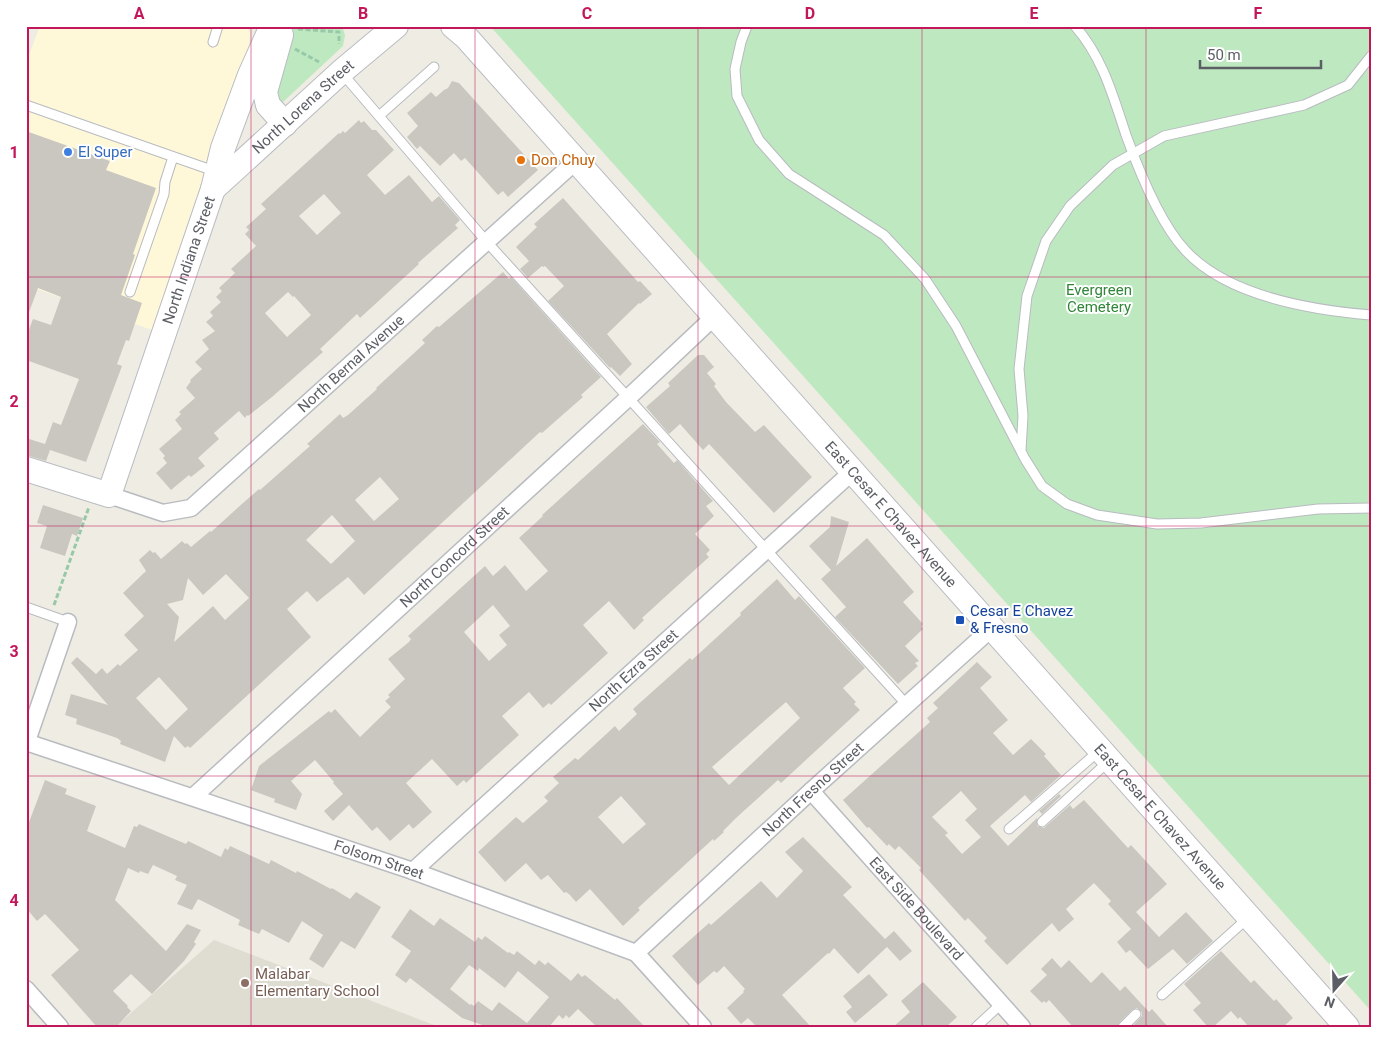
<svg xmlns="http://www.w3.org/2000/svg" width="1397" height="1053" font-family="Roboto,sans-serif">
  <rect width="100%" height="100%" fill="#efede3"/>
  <path fill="#fff8d8" d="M40 26 247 27 250 33 249 45 152 330 26 285V63Z"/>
  <path fill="#dfdcd2" d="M214 940 439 1027H115Z"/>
  <path fill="#bee8c0" d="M336 26 343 29 345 35 343 46 283 102 275 101 268 90 294 27Z
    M490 26H1371V1011Z"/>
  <path fill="#cac7c0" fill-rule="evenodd" d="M452 81 459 83 538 170 508 197 503 191 498 195 465 158 461 161 454 153 440 166 420 146 417 149 407 137 418 126 407 113 431 92 436 97 444 90 448 88Z
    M359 120 361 123 364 121 372 130H376L394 150 367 175 385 195 409 175 432 202 439 196 460 220 455 225 458 228 418 263 419 264 360 318 357 314 320 349 323 352 272 397 248 416 247 415 245 418 239 411 214 433 219 439 198 458 205 466 191 477 189 475 171 490 156 473 167 463 163 458 165 456 159 449 182 429 175 420 181 414 179 412 195 398 186 388 191 381 190 380 202 369 195 362 209 349 202 340 215 331 206 322 213 316 210 312 221 302 216 297 222 291 219 288 235 273 231 269 256 246 245 234 249 230 246 227 266 209 261 204 339 133 340 134 343 131 345 133ZM324 194 341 213 317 235 299 216ZM288 292 293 297 294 296 311 315 287 337 265 313Z
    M26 131 110 161 106 170 156 188 133 254 135 255 121 295 142 303 129 341 126 340 117 364 122 366 86 462 50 450 46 461 26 455V438L45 444 53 422 61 425 79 379 26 360V337L33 319 51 325 61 297 38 288 28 315H26Z
    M563 198 638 282 640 281 652 294 640 304 639 303 607 334 632 364 620 376 611 367 610 368 548 301 564 286 545 266 543 267 542 266 528 278 520 269 529 261 516 247 537 227 534 224Z
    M503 272 509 279 511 277 601 377 581 395 583 397 542 433 540 432 364 595 348 577 317 602 307 591 287 609 311 637 190 748 188 746 185 748 174 736 165 762 120 744 121 741 117 738 76 724 77 719 65 715 71 694 108 705 71 663 77 657 96 674 102 668 107 674 118 664 120 666 138 650 124 635 144 616 123 593 146 571 139 560 150 550 153 553 155 552 161 559 182 541 185 544 187 543 191 547 210 531 211 532 243 503 259 489 260 490 310 446 307 444 340 414 343 418 348 415 377 389 376 388 425 343 422 340 437 326 439 327ZM380 477 399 499 374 521 355 500ZM332 515 355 541 331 564 306 540ZM226 574 249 598 225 620 213 606 174 642 179 617 167 604 183 600 188 578 203 595ZM159 677 188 709 166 730 136 698Z
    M698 355H704L714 367 707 373 716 384 714 386 726 402 755 432 764 425 812 477 774 513 709 444 703 450 680 424 669 434 646 407 670 386 668 383Z
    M643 424 660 442 657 444 674 463 677 460 713 501 706 506 714 516 695 534 710 550 706 554 709 557 642 618 644 620 634 630 609 601 583 625 608 653 551 705 549 703 543 708 529 692 502 716 519 735 466 783 464 780 457 786 432 759 406 783 432 812 413 829 409 824 390 841 377 827 372 831 349 805 333 821 324 811 343 794 333 783 334 782 315 760 291 781 302 794 296 810 274 802 275 799 251 790 259 766 329 711 331 713 335 709 360 737 391 707 385 701 390 697 388 695 405 679 388 659 409 642 411 639 408 636 485 566 493 576 505 565 526 591 548 571 519 538 543 516 542 515ZM493 605 510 626 499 635 507 645 489 661 464 632Z
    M43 505 83 518 77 536 72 534 65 556 40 548 47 526 37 523Z
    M831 516 849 522 836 566 867 538 914 592 903 602 923 624 921 626 923 629 905 646 919 661 915 663 918 666 898 684 835 617 846 607 821 579 831 570 809 546 830 527Z
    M777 579 795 600 799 596 865 668 843 688 856 702 854 704 860 710 781 783 778 780 736 818 723 831 724 832 714 841 713 839 638 908 640 910 623 926 590 889 576 902 570 895 566 892 564 893 548 875 541 880 526 863 505 882 478 852 516 817 523 823 548 801 544 797 559 783 553 777 575 758 578 760 615 726 619 731 637 714 633 709 690 658 692 660 741 615 740 613ZM786 702 800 718 729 785 712 767ZM621 796 646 824 623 844 598 817Z
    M977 662 992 677 980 688 1008 720 993 733 1013 755 1031 739 1046 754 1044 756 1061 775 1031 802 1025 795 990 826 1008 846 1037 818V826L1044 828 1070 805 1073 809 1084 800 1128 848 1131 845 1167 884 1136 912 1159 937 1186 912 1213 941 1187 964 1173 949 1148 969 1130 950 1126 953 1117 942 1131 929 1108 904 1111 901 1094 883 1066 909 1074 919 1059 932 1052 923 1007 965 984 941 987 938 968 918 965 921 919 870 921 868 899 846 895 850 889 844 887 846 869 827 867 828 843 800 930 722 927 718 938 708 933 703ZM961 791 977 809 965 820 981 837 962 854 945 835 948 833 932 817Z
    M45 780 67 789 65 794 96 806 87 831 125 848 134 826 137 827 139 824 186 844 188 841 221 857 225 848 228 850 230 846 269 864 271 860 296 873 297 871 331 889 332 888 350 899 356 892 381 907 355 949 341 941 323 968 309 959 323 935 302 921 289 943 262 929 259 934 238 925 240 920 198 899 192 910 177 904 187 885 175 880 177 876 153 865 148 874 140 871 139 873 128 868 115 900 166 951 187 924 201 930 194 942 196 944 184 961 152 994 131 974 113 991 128 1006 127 1007 131 1011 116 1027H97L51 975 79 950 45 914 37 921 26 908V830Z
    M1059 794 1061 796 1042 814 1039 811Z
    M803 837 852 887 843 895 885 939 894 931 912 951 900 961 887 947 858 974 834 948 829 954 828 953 782 995 811 1027H757L748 1018 741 1024 727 1008 744 992 743 991 745 989 724 966 717 973 714 971 698 985 672 956 709 923 711 925 761 881 777 898 803 871 785 852Z
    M410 909 434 926 440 918 475 942 478 937 482 940 485 936 508 953 509 952 514 955 517 951 535 965 539 960 545 965 548 962 571 981 578 973 582 977 585 975 615 1000 617 998 645 1027H597L578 1009 569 1018 566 1015 563 1019 559 1015 549 1027H488L462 1018 410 978 406 983 395 975 411 951 391 937ZM469 965 478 971 479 968 505 988 518 971 549 997 527 1023 499 1002 492 1011 478 1001 474 1006 471 1004 470 1005 450 989Z
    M1221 951 1251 983 1254 980 1274 1001 1276 999 1293 1018 1283 1027H1249L1240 1017 1238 1019 1231 1011 1213 1027H1208L1193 1010 1201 1003 1184 984Z
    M1052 958 1061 968 1069 960 1091 983 1102 972 1120 991 1125 986 1149 1012 1152 1009 1168 1027H1132L1142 1016V1012L1137 1008 1132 1010 1119 1023 1117 1027H1073L1049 1000 1046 1003 1044 1001 1042 1003 1030 991 1047 975 1041 969Z
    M869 974 888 995 855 1023 846 1012 852 1007 843 996Z
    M923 982 957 1017 946 1027H893L910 1012 901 1001Z"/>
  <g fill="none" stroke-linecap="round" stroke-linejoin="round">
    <g stroke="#b8bbc0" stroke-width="11">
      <path id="lane" d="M747 26 741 42 735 69 737 96 759 140 789 174 884 235 925 279 956 326 1025 459 1042 486 1067 504 1097 515 1157 524 1201 523 1318 509 1371 508
        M1075 26C1103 58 1113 96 1126 135 1139 171 1159 222 1185 250 1227 296 1311 310 1371 315
        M213 42 218 26
        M342 73 486 241 907 705
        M26 105 217 172
        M379 116 434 67
        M130 292 164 194 165 182 173 157
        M1021 450 1023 416 1019 369 1027 296 1046 241 1070 206 1113 165 1164 136 1304 105 1348 85 1371 56
        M26 607 68 622
        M1042 822 1109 761
        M1009 829 1100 750
        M1162 995 1249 917
        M976 1027 1001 1004
        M1123 1027 1136 1014"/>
    </g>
    <g stroke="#b8bbc0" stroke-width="19">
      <g id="street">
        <path id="s1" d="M109 495 163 513 191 508 576 161"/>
        <path id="s2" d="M26 742 413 871 636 953 703 1027"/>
        <path d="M26 744 68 622"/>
        <path id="s3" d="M811 791 1022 1027"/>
        <path id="s4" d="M193 797 629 397 714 317"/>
        <path id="s5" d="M413 871 852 472"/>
        <path id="s6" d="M636 953 811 791 992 628"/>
        <path d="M26 989 60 1027"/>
      </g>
    </g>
    <g stroke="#b9bcc2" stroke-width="26">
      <g id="secondary">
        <path id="s7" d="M453 26 466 37 1347 1027"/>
        <path d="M281 35 265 92 268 105 285 124"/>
        <path id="s8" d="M213 189 341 72 396 26"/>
        <path id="s9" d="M26 469 109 495 213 189 223 148 250 75 272 26"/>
      </g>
    </g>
    <path stroke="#97c9a8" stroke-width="3" stroke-dasharray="5 2.5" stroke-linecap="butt" d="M298 29 339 32V44
      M295 49 319 62
      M54 605 89 507"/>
    <use href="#lane" stroke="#fff" stroke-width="9"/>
    <use href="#street" stroke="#fff" stroke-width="16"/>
    <use href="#secondary" stroke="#fff" stroke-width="24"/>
  </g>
  <path fill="none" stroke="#c2185b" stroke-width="1" stroke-opacity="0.55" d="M251 26V1027M475 26V1027M698 26V1027M922 26V1027M1146 26V1027M26 277H1371M26 526H1371M26 776H1371"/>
  <circle fill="#3f7fe0" stroke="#fff" stroke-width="2" cx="68" cy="152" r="5"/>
  <circle fill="#e8710a" stroke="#fff" stroke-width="2" cx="521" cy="160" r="5"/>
  <rect fill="#1a4fb4" stroke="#fff" stroke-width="2" x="955" y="615" width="10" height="10" rx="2.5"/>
  <circle fill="#8d6e63" stroke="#fff" stroke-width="2" cx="245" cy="983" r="5"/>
  <g text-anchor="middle" stroke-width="4" stroke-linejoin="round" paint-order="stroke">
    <g font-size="15" fill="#5b5f65" stroke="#fff">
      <text dy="5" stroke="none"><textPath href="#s8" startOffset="122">North Lorena Street</textPath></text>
      <text dy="5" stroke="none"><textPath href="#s9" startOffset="335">North Indiana Street</textPath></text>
      <text dy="5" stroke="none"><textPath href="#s1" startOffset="301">North Bernal Avenue</textPath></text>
      <text dy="5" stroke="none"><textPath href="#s7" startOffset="656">East Cesar E Chavez Avenue</textPath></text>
      <text dy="5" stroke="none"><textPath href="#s4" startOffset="355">North Concord Street</textPath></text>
      <text dy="5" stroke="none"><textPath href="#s5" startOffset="298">North Ezra Street</textPath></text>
      <text dy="5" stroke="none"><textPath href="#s6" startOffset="241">North Fresno Street</textPath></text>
      <text dy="5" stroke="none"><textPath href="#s7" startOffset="1061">East Cesar E Chavez Avenue</textPath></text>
      <text dy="5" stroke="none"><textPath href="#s2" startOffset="372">Folsom Street</textPath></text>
      <text dy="5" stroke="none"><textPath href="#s3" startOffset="158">East Side Boulevard</textPath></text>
    </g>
    <g font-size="15" fill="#366cbe" stroke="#fff" text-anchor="start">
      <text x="78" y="157">El Super</text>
    </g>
    <g font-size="15" fill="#c56008" stroke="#fff" text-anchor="start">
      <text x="531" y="165">Don Chuy</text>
    </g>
    <g font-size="15" fill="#318639" stroke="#fff">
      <text x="1099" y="295">Evergreen<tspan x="1099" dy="17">Cemetery</tspan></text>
    </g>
    <g font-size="15" fill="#164399" stroke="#fff" text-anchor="start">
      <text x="970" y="616">Cesar E Chavez<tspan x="970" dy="17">&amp; Fresno</tspan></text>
    </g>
    <g font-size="15" fill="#785e54" stroke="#fff" text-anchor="start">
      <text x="255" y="979">Malabar<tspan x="255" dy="17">Elementary School</tspan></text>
    </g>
  </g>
  <rect width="1397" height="1053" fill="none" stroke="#ffffff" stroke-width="55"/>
  <g transform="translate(1334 990) rotate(200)" stroke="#ffffff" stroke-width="4" paint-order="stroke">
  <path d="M0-4L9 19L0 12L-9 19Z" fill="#5b5f65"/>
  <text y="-8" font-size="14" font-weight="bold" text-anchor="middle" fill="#5b5f65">N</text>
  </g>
  <path d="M1200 60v8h121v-8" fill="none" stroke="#5b5f65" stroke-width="2.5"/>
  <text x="1207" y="60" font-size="15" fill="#5b5f65" stroke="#ffffff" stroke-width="4" paint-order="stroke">50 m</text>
  <rect x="28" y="28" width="1342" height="998" fill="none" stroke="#c2185b" stroke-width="2"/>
  <g font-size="16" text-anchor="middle" font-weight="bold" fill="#c2185b">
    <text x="139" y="19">A</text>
    <text x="363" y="19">B</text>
    <text x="587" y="19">C</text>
    <text x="810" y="19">D</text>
    <text x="1034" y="19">E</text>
    <text x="1258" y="19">F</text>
    <text x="14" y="158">1</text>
    <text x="14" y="407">2</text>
    <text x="14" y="657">3</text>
    <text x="14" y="906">4</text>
  </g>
</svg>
